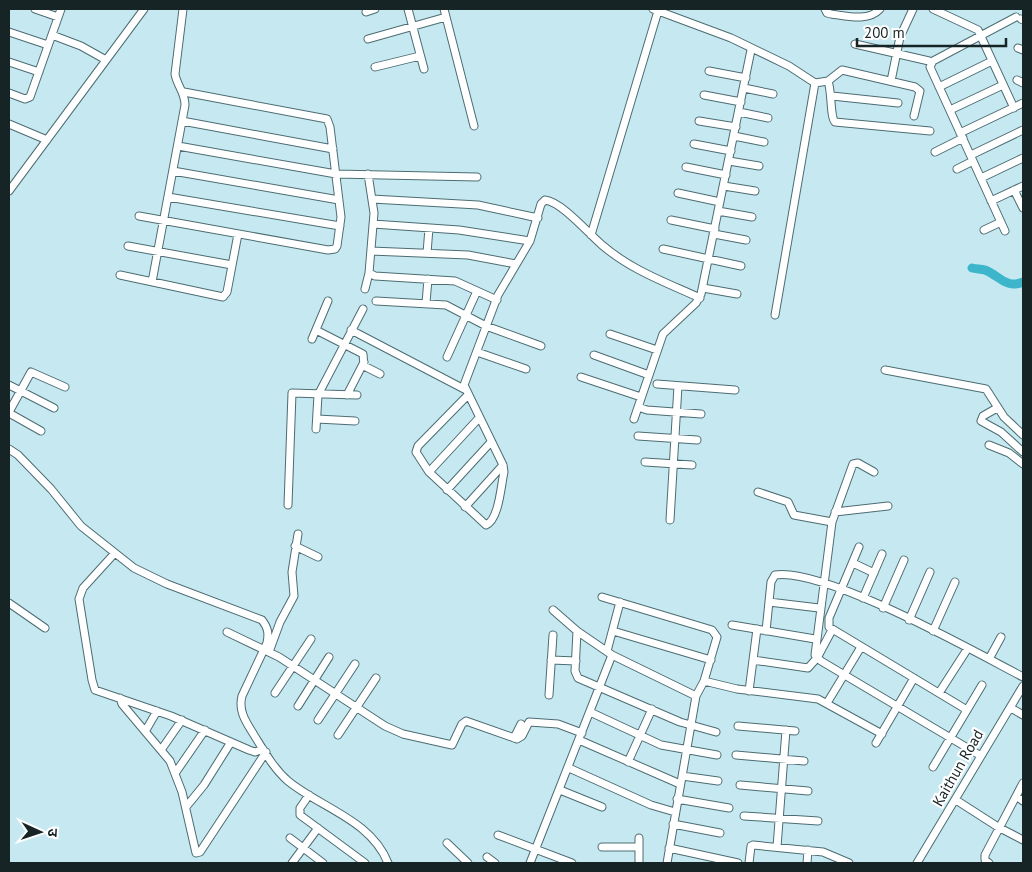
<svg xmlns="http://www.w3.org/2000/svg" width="1032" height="872" font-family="'PT Sans','Noto Sans Devanagari',sans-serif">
  <rect width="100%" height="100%" fill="#c6e9f1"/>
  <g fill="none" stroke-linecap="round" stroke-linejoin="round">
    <path stroke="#3db5cb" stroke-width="9" d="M972 268C976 269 981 269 985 270 1000 276 1006 289 1023 282"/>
    <g stroke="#4c6c72" stroke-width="9">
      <path id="minor" d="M35 9 58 17
        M408 9 424 69
        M444 9 474 126
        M653 9 731 38 789 66 815 83 828 81 842 70 915 87 920 91 914 116
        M825 9 827 13 831 14C847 16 868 22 880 9
        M933 9 978 30 1014 108
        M366 12 375 9
        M1021 19 1023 20
        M9 32 48 45
        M52 35 81 46 106 60
        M368 39 446 17
        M855 44 929 61
        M1018 48 1023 50
        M9 62 39 72
        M375 67 420 56
        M709 71 746 78
        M1017 80 1023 83
        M828 81C832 92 830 117 835 122L930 131
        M891 81 900 37 913 9
        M939 87 992 61
        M744 88 773 94
        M9 93 25 99 30 97 61 9
        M704 95 741 102
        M832 96 898 103
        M950 110 1003 85
        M739 112 768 118
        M182 121 333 149
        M699 121 736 127
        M9 124 47 140
        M960 133 1023 103
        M734 136 764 142
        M694 144 731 151
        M178 146 336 174 477 177
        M935 152 963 138
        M971 155 1023 130
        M729 161 759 166
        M686 167 726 175
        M957 169 973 161
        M173 171 339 200
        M368 174 374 213 369 273 375 276 455 281 497 300
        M981 178 1023 158
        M724 186 755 191
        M1014 190 1023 208
        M9 191 144 9
        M678 193 720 202
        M168 197 340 226
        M372 199 478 205 538 218
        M991 201 1023 186
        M718 211 752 217
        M139 216 328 250 335 249 337 246 341 217 330 127 327 119 184 92
        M671 220 715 229
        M373 224 459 230 530 241
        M984 230 1001 222
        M1005 231 930 67 933 61 1016 17
        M714 234 746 240
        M591 235 658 11
        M128 246 232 265
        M663 249 741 266
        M371 251 468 255 516 264
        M427 253 429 228
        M120 275 223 297 227 292 238 234
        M152 282 185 105C185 92 177 86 175 74L183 9
        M703 288 737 294
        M365 289 369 273
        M376 301 446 305 486 326 541 346
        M426 303 428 279
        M775 315 815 83
        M316 330 363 354 364 366 380 374
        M351 330 464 389
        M610 334 657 350
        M312 339 328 301
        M477 352 526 369
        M594 355 649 375
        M447 357 477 291
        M885 370 986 389 1004 417 1023 435
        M581 377 641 397
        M657 384 735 390
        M9 385 54 408
        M347 395 364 362
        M467 396 418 446 416 452 429 472 486 525C499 520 501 485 504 472L503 465 464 385 498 295 530 241 541 204 545 200C562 202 588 233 602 245 631 270 665 282 700 298
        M638 407 647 410 701 414
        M997 408 983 416 981 421 1001 432 1023 452
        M9 412 31 372 65 387
        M9 413 41 431
        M317 419 355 421
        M634 419 663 334 696 303 701 294 751 50
        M316 429 318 395 363 309
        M638 436 697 440
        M989 445 1009 453 1023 464
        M9 449 18 455 51 489 81 526 134 568 167 584 262 620C268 628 269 633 267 643L242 696C238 711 246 722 254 735 264 751 274 769 288 781 321 808 371 820 388 863
        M645 462 692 465
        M429 472 479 418
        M874 472 858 463 853 464 832 522 815 655 821 661 981 756
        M447 490 491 442
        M758 492 788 502 794 515 832 522
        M288 505 292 393 357 395
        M465 507 503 465
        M835 512 888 506
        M670 520 678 386
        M295 546 318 557
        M859 547 829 618V627L967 710
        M114 554 83 588 79 599 92 680 95 690 171 716 249 750 255 752 263 749
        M853 563 874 573
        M602 597 712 630 717 637 704 681 696 696 667 863
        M863 598 882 554
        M769 602 819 608
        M9 603 45 628
        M883 608 904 560
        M553 610 577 631 612 655 696 696
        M909 620 930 572
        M732 625 815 639
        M577 631 575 671 578 678 680 722 716 732
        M613 631 711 660
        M766 631 771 582 775 575C824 567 975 652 1023 677
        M933 631 955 582
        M227 632 279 657 385 726 403 734 452 745 462 724 466 721 517 739 522 736 529 722 558 724 582 733
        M607 651 620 602
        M269 652 280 622 294 596 292 572 298 534
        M989 659 1001 637
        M551 660 576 661
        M753 660 808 668 817 658 832 630
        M704 681 737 689 818 699 882 734
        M749 691 757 629
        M275 693 311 639
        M939 693 968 648
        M549 695 553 635
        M120 698 122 704 170 761 182 792 196 853 200 852 266 752
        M827 703 861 647
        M298 706 329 657
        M1011 708 1023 715
        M590 712 661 745 717 755
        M318 720 355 664
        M738 726 795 731
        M146 730 157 711
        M338 735 376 678
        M514 738 521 724
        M579 740 680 784
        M876 743 914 678
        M161 750 182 720
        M736 755 804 761
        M628 762 652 709
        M933 767 982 685
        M569 768 651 805 675 812
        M176 772 205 730
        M682 776 718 781
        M740 785 808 791
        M560 790 602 807
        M309 795 300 808V815L365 863
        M1016 796 1023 801
        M677 799 729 808
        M956 800 998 827 1023 840
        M186 807 204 785 231 742
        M744 816 818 821
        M673 824 720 833
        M498 835 572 863
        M290 838 323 863
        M639 838V863
        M447 843 468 863
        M753 845 823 852 849 863
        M602 847H639
        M777 847 786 730
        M669 848 738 863
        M487 857 495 863
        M292 863 318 828
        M530 863 612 655
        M749 863 751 846
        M807 863 808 850
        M917 863 1023 686
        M989 863 985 860V855L1023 783"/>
    </g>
    <use href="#minor" stroke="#fff" stroke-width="7"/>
  </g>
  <g text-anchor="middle" stroke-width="4.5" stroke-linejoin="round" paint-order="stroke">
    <g font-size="15" fill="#162426" stroke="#fff">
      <text transform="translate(958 768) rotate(-60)" y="5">Kaithun Road</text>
    </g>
  </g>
  <rect width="1032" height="872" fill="none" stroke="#162426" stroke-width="20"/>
  <g transform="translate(40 832) rotate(93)" stroke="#ffffff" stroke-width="4" paint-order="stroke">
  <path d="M0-4L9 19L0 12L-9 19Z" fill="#162426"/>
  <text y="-8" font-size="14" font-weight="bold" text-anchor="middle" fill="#162426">उ</text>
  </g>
  <path d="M857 38v8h149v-8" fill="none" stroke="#162426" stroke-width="2.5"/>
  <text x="864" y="38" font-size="15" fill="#162426" stroke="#ffffff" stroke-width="4" paint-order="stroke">200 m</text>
</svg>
